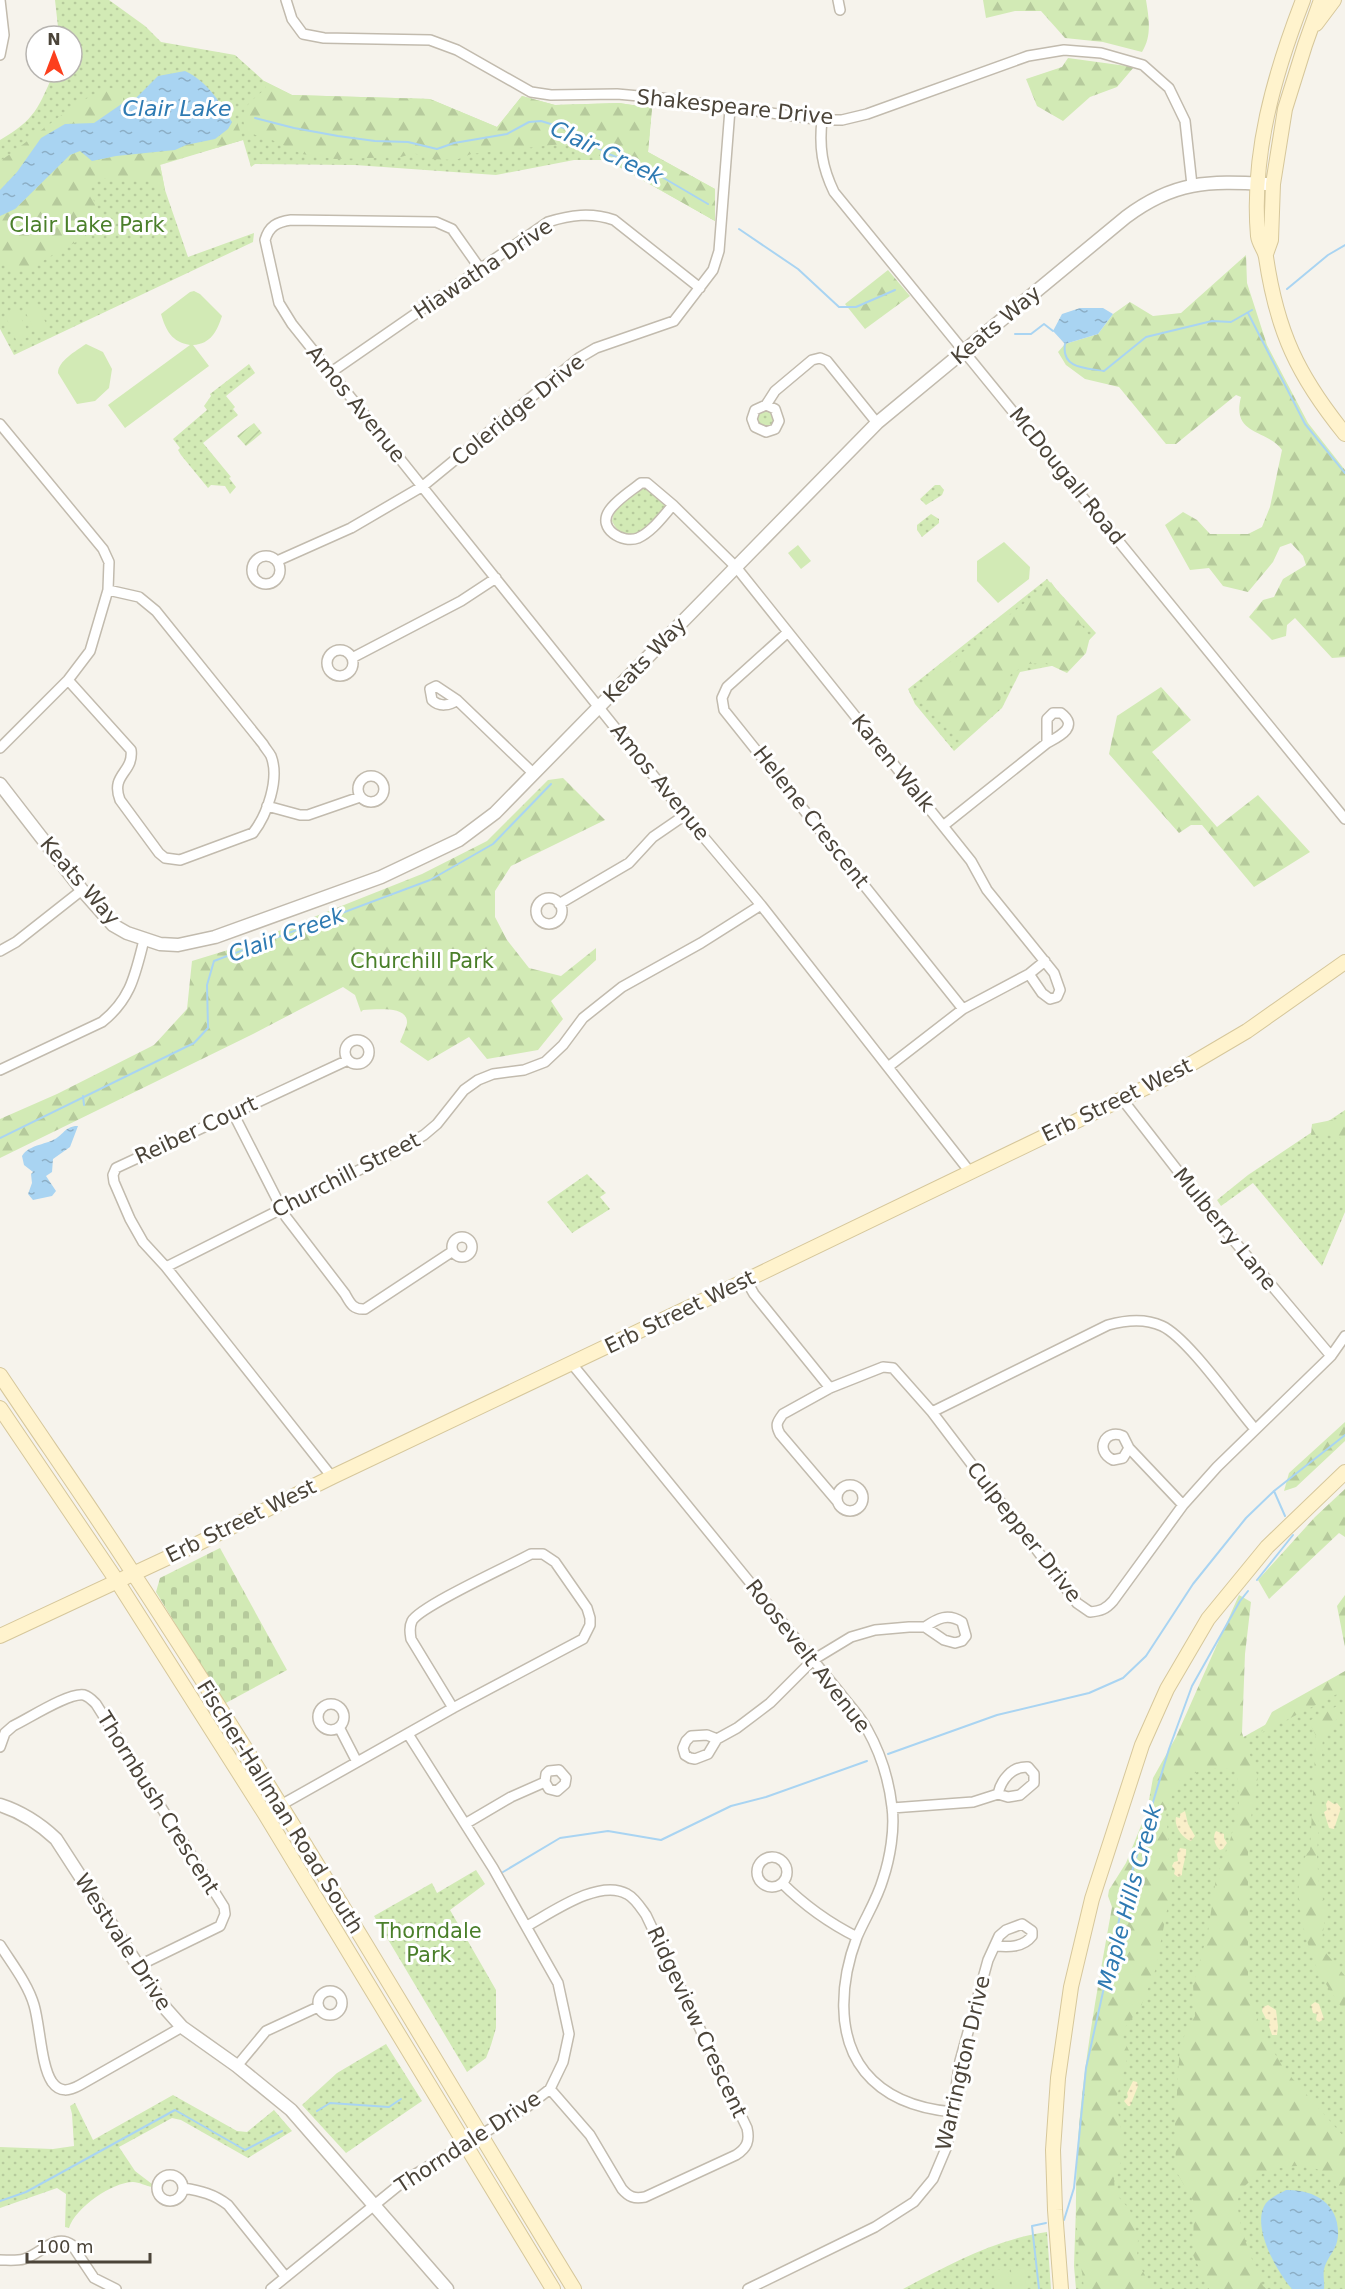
<svg xmlns="http://www.w3.org/2000/svg" width="1345" height="2289" font-family="'DejaVu Sans',sans-serif">
  <defs>
    <pattern id="grass-dots" width="8" height="8" patternUnits="userSpaceOnUse" patternTransform="scale(1.5)"><rect width="8" height="8" fill="#d2eab5"/><path d="M2 2h.1M6 6h.1" fill="none" stroke="#b6ca9c" stroke-width="1.8" stroke-linecap="round"/></pattern>
    <pattern id="forest-firs" width="22" height="20" patternUnits="userSpaceOnUse" patternTransform="scale(1.5)"><rect width="22" height="20" fill="#d2eab5"/><path d="M5 1l3.5 6h-7zM16 11l3.5 6h-7z" fill="#b6ca9c"/></pattern>
    <pattern id="sand-dots" width="8" height="8" patternUnits="userSpaceOnUse" patternTransform="scale(1.5)"><rect width="8" height="8" fill="#f9efc9"/><path d="M2 2h.1M6 6h.1" fill="none" stroke="#d7cead" stroke-width="1.8" stroke-linecap="round"/></pattern>
    <pattern id="cemetery-stones" width="16" height="16" patternUnits="userSpaceOnUse" patternTransform="scale(1.5)"><rect width="16" height="16" fill="#d2eab5"/><path d="M2 7V4a2 2 0 0 1 4 0v3zM10 15v-3a2 2 0 0 1 4 0v3z" fill="#b6ca9c"/></pattern>
    <pattern id="garden-furrows" width="10" height="10" patternUnits="userSpaceOnUse" patternTransform="scale(1.5)"><rect width="10" height="10" fill="#d2eab5"/><path d="M-1 1l2-2M0 10L10 0M9 11l2-2" fill="none" stroke="#b6ca9c"/></pattern>
    <pattern id="water-ripples" width="26" height="14" patternUnits="userSpaceOnUse" patternTransform="scale(1.5)"><rect width="26" height="14" fill="#a9d4f2"/><path d="M2 4q2-2 4 0t4 0M15 11q2-2 4 0t4 0" fill="none" stroke="#8caec5"/></pattern>
  </defs>
  <rect width="100%" height="100%" fill="#f6f3ec"/>
  <path fill="url(#grass-dots)" d="M55 0H109L145 26 161 42 235 55 264 81 292 95 430 99 497 127 522 96 555 105 619 103 652 108 648 152 715 189V221L607 160H574L496 175 355 165 255 164 251 167 243 140 160 165 165 190 188 257 254 233 253 242 14 355 0 329V140C35 120 39 107 54 72H72V36H59Z
    M249 364 255 373 226 396 235 407 233 409 238 415 203 443 231 477 229 478 236 487 230 494 225 486 211 485 208 488 181 455 178 450 180 448 173 439 207 410 204 406 211 396 210 394Z
    M758 419a8 8 0 1 1 16 0a8 8 0 1 1-16 0Z
    M935 485H940L944 490 942 495 926 505 920 499Z
    M644 487H650L666 503C664 511 658 516 652 522 637 537 623 544 612 521L615 508Z
    M931 514 939 519V523L922 537 917 530V525Z
    M1047 579 1096 633 1067 663 1020 672 1002 708 954 751 915 704 908 689Z
    M1345 1110V1212L1322 1266 1253 1183 1221 1206 1217 1200 1248 1175Z
    M587 1174 606 1193 600 1197 610 1209 572 1233 547 1202Z
    M1345 1680V2289H1076L1074 2266 1077 2177 1172 1777Z
    M476 1870 485 1884 450 1910 496 1990V2028L491 2045 486 2058 467 2072 374 1916 432 1883 437 1893Z
    M386 2044 422 2101 346 2153 302 2105 337 2073Z
    M173 2095 237 2131 247 2132 274 2110 292 2131 248 2158 181 2120 172 2118 119 2147 135 2171 152 2184V2187C146 2186 139 2182 133 2182 112 2182 75 2208 69 2228L65 2227 66 2194 57 2188 0 2208V2147L53 2149 74 2146 72 2114 70 2106 75 2103 93 2140Z
    M1047 2232 1051 2289H903C951 2264 993 2240 1047 2232Z"/>
  <path fill="url(#forest-firs)" d="M983 0H1146C1149 19 1152 36 1142 52L1103 42 1065 38 1041 11H1015L986 18Z
    M1068 58 1134 67 1117 87 1090 97 1063 121 1037 106 1026 79 1062 67Z
    M264 81 292 95 430 99 497 127 522 96 555 105 619 103 652 108 648 152 715 189V221L600 156 562 144 471 154 456 160 429 159 414 153 401 157 335 159 302 154 272 140 246 132C238 107 249 104 266 88Z
    M107 88 123 89V103L94 124H66L0 190V161C36 137 68 105 107 88Z
    M232 122H237L243 140 160 164 165 190 148 180 117 181 98 177 90 182 89 191 98 209 94 226 84 238 57 252 29 270 9 269 0 262V216L15 209 70 155 80 151 92 161 116 156 175 150 186 145 215 139 228 129Z
    M1246 255 1247 283 1267 345 1308 423 1345 470V657L1332 658 1295 618 1287 625 1286 636 1272 640 1249 617 1263 600 1274 597 1283 579 1306 565 1303 556 1291 543 1280 547 1273 562 1248 592 1223 586 1209 568 1190 570 1165 525 1183 512 1197 520 1210 534H1248L1262 527 1270 507 1282 450C1267 429 1231 436 1241 397L1236 395 1176 444H1166L1119 387 1085 379 1066 365 1058 352 1065 344 1098 334 1113 314 1130 302 1153 316 1181 313Z
    M888 270 910 296 865 329 845 304Z
    M1051 582 1090 637 1086 653 1067 673 1046 663 1027 664 1011 674 993 715 963 741 915 690Z
    M1161 687 1191 720 1152 752 1217 827 1258 795 1310 852 1254 887 1202 825H1191L1179 833 1109 754 1117 716Z
    M563 778 605 820 511 866 495 891V917L507 940 529 968 561 976 596 948V960L551 1001 563 1019 538 1050 487 1059 469 1037 428 1061 400 1042C402 1037 406 1029 407 1023 408 1005 375 1010 363 1010L361 1012 355 995 343 987 251 1035 0 1158V1119L57 1094 154 1045 187 1009 192 961 241 946 422 874 487 841 548 780Z
    M1345 1112V1154L1341 1138 1325 1134 1311 1135 1312 1124 1337 1119Z
    M1345 1422V1441L1296 1487 1284 1491 1289 1473Z
    M1345 1489V1537L1339 1533 1269 1599 1258 1580 1315 1517Z
    M1239 1595 1251 1602 1245 1654 1242 1733 1258 1777 1248 1835V1990L1262 2032 1284 2069 1345 2138V2195C1336 2189 1331 2178 1322 2172 1300 2157 1239 2172 1238 2202 1237 2226 1254 2264 1263 2286L1267 2289H1209L1193 2255 1194 2202 1176 2171 1175 2125 1180 2044 1195 2016 1193 1985 1208 1932 1216 1878 1229 1844 1239 1808 1237 1770C1211 1766 1200 1769 1177 1782L1166 1811 1172 1885 1155 1971 1141 2006 1121 2033 1129 2051 1116 2100 1125 2152 1114 2179 1115 2193 1130 2210 1138 2240 1137 2260 1152 2289H1084C1081 2259 1075 2228 1076 2198 1076 2099 1095 2003 1112 1907L1108 1896 1109 1890 1126 1863 1147 1811 1153 1778 1176 1737Z
    M1345 1595V1647L1337 1606Z
    M1345 1671V1690L1261 1733 1272 1712Z
    M1337 1706 1341 1715 1323 1734 1317 1856 1319 1885 1326 1910 1321 1947 1345 1976V2013C1337 2000 1328 1988 1320 1974 1305 1945 1286 1876 1310 1850L1316 1736 1309 1721Z"/>
  <path fill="url(#sand-dots)" d="M1328 1800 1334 1804 1337 1803 1341 1808 1334 1829 1329 1828 1324 1812 1327 1810 1326 1804Z
    M1185 1811 1188 1824 1195 1836 1191 1841C1182 1838 1174 1826 1176 1817L1180 1818V1814Z
    M1216 1831 1224 1834V1838L1227 1843 1223 1849 1220 1850C1215 1846 1212 1837 1216 1831Z
    M1180 1848 1186 1849C1187 1856 1182 1866 1182 1875L1178 1877 1174 1874 1175 1870 1172 1866 1174 1862 1178 1861 1177 1854Z
    M1315 2002 1319 2004 1324 2019 1319 2022 1316 2020 1317 2014 1313 2013 1311 2005Z
    M1268 2005 1276 2010 1278 2027 1277 2035H1272L1269 2026 1270 2020 1266 2019 1262 2011 1263 2007Z
    M1133 2081 1137 2082 1138 2086 1130 2106H1128L1124 2101 1128 2097 1127 2093Z"/>
  <path fill="url(#cemetery-stones)" d="M220 1548 287 1670 224 1704 156 1592 160 1578Z"/>
  <path fill="url(#garden-furrows)" d="M254 423 262 433 246 446 237 436Z"/>
  <path fill="#d2eab5" d="M194 291 200 294 222 316C217 331 211 344 193 345L209 366 125 428 108 405 190 345C172 342 166 331 161 314L190 292Z
    M36 301 48 328 36 334 23 307Z
    M17 310 30 336 17 342 5 315Z
    M86 344 103 352 112 369 109 388 95 401 77 404 58 373C58 361 76 351 86 344Z
    M1004 542 1030 567 1029 579 998 603 977 581V561Z
    M798 545 811 561 801 569 788 553Z
    M1025 2268 1026 2289H1012L1011 2269Z
    M1008 2269 1009 2289H995L994 2270Z"/>
  <path fill="url(#water-ripples)" d="M185 71C207 81 220 102 232 122L228 129 215 139 186 145 175 150 116 156 92 161 80 151 70 155 15 209 0 216V190L17 172 41 138 65 124 94 123 123 103 136 98 158 76Z
    M1080 308H1103L1113 314 1098 334 1065 344 1053 331 1062 314Z
    M75 1126H78L70 1147 53 1159 52 1172 46 1176 56 1191 52 1196 33 1200 28 1194 32 1183 31 1174 33 1172 24 1165 22 1156C29 1144 48 1145 58 1137 66 1131 64 1129 75 1126Z
    M1286 2190C1314 2189 1340 2204 1338 2236 1337 2249 1329 2255 1325 2266 1322 2273 1325 2282 1324 2289H1292C1277 2272 1250 2225 1266 2203 1271 2197 1279 2194 1286 2190Z"/>
  <g fill="none" stroke-linecap="round" stroke-linejoin="round">
    <path stroke="#a9d4f2" stroke-width="2" d="M255 118 294 128 338 136 375 141 408 142 437 149 454 143 507 134 529 122 541 121 567 129 606 153 650 170 708 204
      M739 229 798 269 839 307H856L895 290
      M1287 289 1328 255 1345 245
      M1248 313 1305 424 1345 473
      M1015 334H1031L1044 324 1053 331
      M1065 344C1061 369 1086 368 1104 371L1146 337 1212 321 1231 322 1252 310
      M83 1096 84 1105
      M0 1138 194 1043 208 1028 207 985 214 961 430 880 493 844 551 784
      M1274 1491 1285 1516
      M1257 1580 1293 1535
      M888 1754 997 1715 1089 1693 1123 1678 1146 1656 1193 1584 1246 1518 1274 1491 1345 1435
      M503 1872 560 1838 608 1831 661 1840 731 1806 766 1797 867 1761
      M317 2111 330 2103 389 2107 401 2099
      M0 2201 26 2192 175 2110 245 2150 282 2131
      M1064 2220 1074 2188 1086 2068 1124 1898 1169 1749 1192 1686 1240 1601 1248 1591
      M1039 2289 1032 2226 1046 2223"/>
    <g stroke="#c2bbae" stroke-width="12">
      <path id="minor" d="M286 0 292 19 303 34 324 38 430 40 457 50 531 92 551 95 617 94 661 98 822 120H842L867 114 1028 56 1064 50 1101 53 1143 65 1169 88 1185 121 1192 185
        M838 0 840 10
        M0 55 4 35 0 0
        M822 120C819 147 822 167 834 192L1345 819
        M481 270 452 229 436 222 291 220C277 222 269 226 265 240L279 303 292 324 685 815 761 905 970 1172
        M330 373 548 222C570 215 591 212 614 220L700 288
        M766 405 775 409 779 421 775 429 766 432 755 427 752 419 755 410 766 405 775 391 812 360 820 358 827 361 877 423
        M0 424 103 549 109 562 108 590 90 651 68 680 0 748
        M673 505C663 516 652 532 638 538 623 544 597 529 609 511 616 500 631 491 641 483H647L673 505 736 567 971 861 987 890 1054 973 1060 990 1057 997 1050 999 1042 993 1029 974
        M252 570a14 14 0 1 1 28 0a14 14 0 1 1-28 0Z
        M277 561 351 528 423 486 579 358 596 348 674 321 713 270 719 251 730 109
        M788 632 727 687 722 698 724 710 963 1009
        M327 663a13 13 0 1 1 26 0a13 13 0 1 1-26 0Z
        M352 658 461 601 496 578
        M68 680 131 750C134 773 110 774 120 800L159 853 165 858 180 860 253 833C267 815 280 779 271 756 269 752 265 748 263 744L156 611 139 597 108 590
        M457 700C450 706 439 707 432 700L430 689 436 686 457 700 533 773
        M358 789a13 13 0 1 1 26 0a13 13 0 1 1-26 0Z
        M267 806 300 815H308L360 797
        M943 826 1047 743C1058 737 1080 727 1061 713H1053L1047 719V743
        M536 911a13 13 0 1 1 26 0a13 13 0 1 1-26 0Z
        M559 904 629 863 653 837 685 815
        M0 951 16 942 82 890
        M345 1052a12 12 0 1 1 24 0a12 12 0 1 1-24 0Z
        M888 1067 963 1009 1029 974 1045 961
        M0 1070 102 1022C131 999 135 975 144 940
        M1122 1099 1209 1211 1331 1356
        M233 1113 286 1217 345 1294C350 1303 353 1310 365 1309L453 1251
        M452 1247a10 10 0 1 1 20 0a10 10 0 1 1-20 0Z
        M166 1267 143 1242 130 1219 114 1182 113 1175 116 1168 348 1060
        M746 1280 754 1294 830 1388
        M572 1364 840 1693C849 1705 860 1716 867 1729 880 1752 889 1781 892 1807 895 1829 890 1858 883 1879 877 1900 865 1918 857 1937 841 1979 835 2035 865 2072 887 2099 919 2109 953 2112
        M932 1412 1108 1325C1126 1320 1145 1318 1162 1326 1188 1338 1234 1405 1255 1429
        M1129 1448 1123 1458 1113 1460C1094 1451 1105 1428 1123 1436L1129 1448 1183 1505
        M332 1477 166 1267 389 1155 424 1135 437 1124 464 1090 478 1080 493 1074 524 1070 545 1062 563 1045 583 1018 622 987 701 943 761 905
        M837 1498a13 13 0 1 1 26 0a13 13 0 1 1-26 0Z
        M837 1501 780 1434C775 1425 777 1422 783 1414L830 1388 883 1367 893 1368 932 1412 1077 1603 1090 1612C1101 1611 1106 1609 1113 1601L1183 1505 1217 1467 1331 1356 1345 1336
        M318 1717a13 13 0 1 1 26 0a13 13 0 1 1-26 0Z
        M339 1727 357 1762
        M717 1739 707 1735 691 1736 686 1741 683 1748 685 1755 690 1758 695 1759 708 1754 717 1739 737 1728 770 1703 813 1660 851 1637 875 1630 909 1627H925L944 1640 955 1643 962 1641 966 1636 962 1622C948 1613 938 1618 925 1627
        M0 1747 5 1733 13 1726C28 1719 69 1692 84 1695 90 1697 92 1700 96 1704L224 1907 225 1914 220 1926 138 1966
        M892 1808 973 1802 998 1794 1008 1797 1020 1795 1034 1783V1774L1028 1767C1012 1766 1001 1780 998 1794
        M265 1814 453 1708 583 1639 590 1625V1618L587 1608 555 1562 543 1554H531C511 1565 420 1606 412 1621 409 1627 410 1633 411 1639L453 1708
        M465 1824 511 1797 545 1782 546 1774 549 1771 559 1770 566 1778 565 1784 557 1791 549 1789 545 1782
        M757 1872a15 15 0 1 1 30 0a15 15 0 1 1-30 0Z
        M782 1883C805 1906 829 1923 857 1937
        M527 1926C551 1913 599 1878 627 1894 635 1898 641 1908 646 1915L747 2128C750 2141 747 2148 736 2155L645 2197C634 2199 629 2197 622 2189L590 2135 550 2089
        M0 1945C12 1964 28 1984 34 2005 40 2025 41 2066 52 2082 60 2093 69 2091 80 2085L182 2027
        M318 2003a12 12 0 1 1 24 0a12 12 0 1 1-24 0Z
        M237 2066 266 2031 318 2007
        M157 2188a13 13 0 1 1 26 0a13 13 0 1 1-26 0Z
        M183 2188C201 2191 214 2194 228 2205L285 2276
        M0 2260C8 2260 17 2261 24 2259 41 2254 55 2233 72 2245L94 2278 116 2289
        M271 2289 404 2181 527 2107 550 2089 563 2062 569 2034 558 1983 493 1868 408 1734
        M748 2289 875 2227 914 2202 933 2179 947 2146 960 2061 988 1960 999 1936 1006 1930 1022 1924 1032 1931V1936C1023 1948 1008 1947 995 1946"/>
    </g>
    <g stroke="#c2bbae" stroke-width="15">
      <path id="tertiary" d="M0 784 82 890 113 925 127 933 160 944 178 945 215 937 381 877 459 840 495 813 877 423 1126 217C1174 181 1208 181 1266 184
        M0 1805C22 1812 39 1823 56 1839L166 2009 182 2027 237 2066 291 2110 447 2289"/>
    </g>
    <g stroke="#d6c79b" stroke-width="16">
      <path id="secondary" d="M1303 0C1274 75 1251 155 1258 236 1259 244 1265 250 1266 257 1277 332 1298 376 1345 434
        M1316 24 1334 0
        M1266 254 1271 240 1273 184 1285 109 1305 45 1321 0
        M0 1375C44 1441 90 1506 133 1573 287 1807 428 2050 574 2289
        M0 1408 117 1581 265 1814 553 2289
        M0 1636 195 1545 332 1477 755 1276 1174 1074 1247 1031 1345 962
        M1061 2289 1055 2210 1053 2150 1058 2078 1071 1987 1092 1899 1142 1745 1167 1689 1208 1619 1267 1547 1345 1472"/>
    </g>
    <use href="#minor" stroke="#fff" stroke-width="9"/>
    <use href="#tertiary" stroke="#fff" stroke-width="12"/>
    <use href="#secondary" stroke="#fff3cd" stroke-width="14"/>
  </g>
  <g text-anchor="middle" stroke-width="6" stroke-linejoin="round" paint-order="stroke">
    <g font-size="21" fill="#4b4439" stroke="#fff">
      <text transform="translate(735 107) rotate(6)" y="7">Shakespeare Drive</text>
      <text transform="translate(483 269) rotate(-34)" y="7">Hiawatha Drive</text>
      <text transform="translate(996 325) rotate(-40)" y="7">Keats Way</text>
      <text transform="translate(356 404) rotate(51)" y="7">Amos Avenue</text>
      <text transform="translate(518 410) rotate(-39)" y="7">Coleridge Drive</text>
      <text transform="translate(1067 476) rotate(51)" y="7">McDougall Road</text>
      <text transform="translate(645 660) rotate(-46)" y="7">Keats Way</text>
      <text transform="translate(893 763) rotate(51)" y="7">Karen Walk</text>
      <text transform="translate(660 782) rotate(51)" y="7">Amos Avenue</text>
      <text transform="translate(811 817) rotate(52)" y="7">Helene Crescent</text>
      <text transform="translate(80 881) rotate(49)" y="7">Keats Way</text>
      <text transform="translate(1117 1100) rotate(-26)" y="7">Erb Street West</text>
      <text transform="translate(196 1130) rotate(-25)" y="7">Reiber Court</text>
      <text transform="translate(346 1175) rotate(-27)" y="7">Churchill Street</text>
      <text transform="translate(1225 1229) rotate(51)" y="7">Mulberry Lane</text>
      <text transform="translate(680 1312) rotate(-26)" y="7">Erb Street West</text>
      <text transform="translate(241 1521) rotate(-26)" y="7">Erb Street West</text>
      <text transform="translate(1024 1532) rotate(52)" y="7">Culpepper Drive</text>
      <text transform="translate(808 1656) rotate(52)" y="7">Roosevelt Avenue</text>
      <text transform="translate(158 1803) rotate(58)" y="7">Thornbush Crescent</text>
      <text transform="translate(280 1807) rotate(58)" y="7">Fischer-Hallman Road South</text>
      <text transform="translate(123 1942) rotate(57)" y="7">Westvale Drive</text>
      <text transform="translate(697 2022) rotate(65)" y="7">Ridgeview Crescent</text>
      <text transform="translate(963 2063) rotate(-77)" y="7">Warrington Drive</text>
      <text transform="translate(468 2142) rotate(-33)" y="7">Thorndale Drive</text>
    </g>
    <g font-size="21" fill="#4a7f2a" stroke="#fff">
      <text x="87" y="232">Clair Lake Park</text>
      <text x="422" y="968">Churchill Park</text>
      <text x="429" y="1938">Thorndale<tspan x="429" dy="24">Park</tspan></text>
    </g>
    <g font-size="22" font-style="italic" fill="#2e7ab2" stroke="#fff">
      <text x="177" y="116">Clair Lake</text>
      <text transform="translate(607 152) rotate(25)" y="8">Clair Creek</text>
      <text transform="translate(286 934) rotate(-20)" y="8">Clair Creek</text>
      <text transform="translate(1129 1897) rotate(-75)" y="8">Maple Hills Creek</text>
    </g>
  </g>
  <g transform="translate(54 54)"><circle r="28" fill="#ffffff" stroke="#b7b4b0" stroke-width="1.5"/>
  <path d="M0-4.5L10 22L0 15L-10 22Z" fill="#fc3f1d"/>
  <text y="-9" font-size="16" font-weight="bold" text-anchor="middle" fill="#4b4439">N</text>
  </g>
  <path d="M27 2253v9h123v-9" fill="none" stroke="#4b4439" stroke-width="3"/>
  <text x="36" y="2253" font-size="18" fill="#4b4439" stroke="#ffffff" stroke-width="4.5" paint-order="stroke">100 m</text>
</svg>
